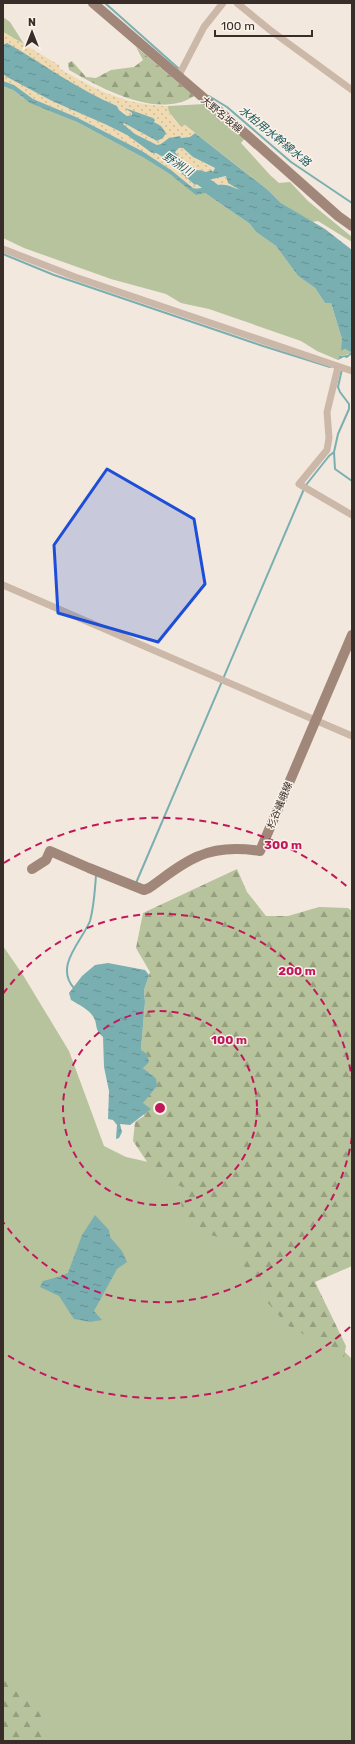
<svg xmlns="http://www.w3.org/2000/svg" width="355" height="1744" font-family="Rubik,'Noto Sans JP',sans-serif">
  <defs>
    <pattern id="forest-firs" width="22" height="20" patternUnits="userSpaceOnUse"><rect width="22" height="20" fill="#b6c39c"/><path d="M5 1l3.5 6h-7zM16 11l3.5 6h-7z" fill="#959f7f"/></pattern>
    <pattern id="sand-dots" width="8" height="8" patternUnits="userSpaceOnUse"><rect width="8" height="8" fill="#f0dab2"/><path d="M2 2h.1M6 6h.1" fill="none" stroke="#cfbb99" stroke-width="1.8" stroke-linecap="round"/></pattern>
    <pattern id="water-ripples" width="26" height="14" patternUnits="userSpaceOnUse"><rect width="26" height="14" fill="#7aafb1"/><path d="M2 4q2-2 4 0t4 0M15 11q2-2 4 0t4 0" fill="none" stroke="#658f90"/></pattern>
  </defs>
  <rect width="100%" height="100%" fill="#f3e8dd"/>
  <path fill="#b6c39c" d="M3 17 10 22 24 44 3 32Z
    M3 86 13 90 23 98 77 122 144 158 201 194 205 193 250 224 256 232 276 246 298 276 315 288 325 303H331L342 339V351L344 349 351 351 350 354 339 356 338 360 317 351 301 341 209 309 181 303 166 294 111 279 24 248 3 238Z
    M205 104 246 137 241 143 270 175 279 183 290 182 308 201 352 237V242L318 221 312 222 281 203 268 190 185 125 181 127 168 111V106Z
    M3 946 23 975 69 1051 104 1146 126 1157 179 1169 246 1232 319 1327 352 1359V1741H39L3 1698Z"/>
  <path fill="url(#forest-firs)" d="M136 47 194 96C158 120 101 88 69 70L68 63 72 61 86 77 96 78 111 70 134 67 143 60Z
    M237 869 247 892 266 916H288L319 907 348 908 352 911V1266L315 1282 346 1346 344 1357 287 1325 256 1289 239 1256 245 1240C220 1238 195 1237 183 1211 180 1205 181 1194 181 1186L162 1184 133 1141 135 1122 144 1116 143 1103 156 1078 143 1068 141 1050 145 1002 144 990 150 972 136 948 143 913Z
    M3 1678 15 1691 35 1702 51 1741H3Z"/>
  <path fill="url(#sand-dots)" d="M3 32 59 65 60 69C97 90 125 105 168 106 168 114 175 121 181 127L185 125 195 133 190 137 181 138 180 136 169 138 161 144 157 145 135 134 123 124 124 123 157 141 164 131C160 126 155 124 153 118L127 111 132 113V115L127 116 124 112 119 110 117 106C97 97 76 87 57 75 40 64 23 49 3 45Z
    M3 74 52 101 107 125 127 135 152 153H156L163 157 195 185 204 181 226 176 228 180 240 190C233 188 228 184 219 184 210 184 201 191 193 188L171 170 142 151 76 117 33 99 14 85 3 81Z
    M179 148H183L193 157 215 169 213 172 211 170 206 172 200 170 196 171 187 168 174 152Z"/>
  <path fill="url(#water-ripples)" fill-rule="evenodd" d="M7 43C44 64 78 90 117 106L119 110 127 116 132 115V113L125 108 153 118 155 120 154 122 161 126 166 133 163 138 157 141 124 123 123 124 135 134 157 145 161 144 169 138 180 136 181 138 190 137 195 133 268 190 281 203 325 229 352 250V354L347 358 344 357 338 360 339 356 348 355 351 352 345 349 341 351 342 339 331 303H325L315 288 298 276 276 246 256 232 250 224 205 193 196 195 171 175 144 158 77 122 30 103 13 90 3 86V81L14 85 33 99 76 117 142 151 171 170 193 188C200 190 208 186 216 185 225 183 232 187 240 190L228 183 226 176 204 181 195 185 163 157 156 153H152L127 135 107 125 52 101 7 77 3 74V45ZM179 148H183L193 157 215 168 213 172 211 170 206 172 200 170 196 171 187 168 175 152Z
    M108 963 145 970 149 975 144 990 145 1002 141 1050 147 1054 149 1062 143 1068 156 1078 157 1086 143 1103 151 1109 130 1125 120 1124 122 1132 119 1138 116 1139 117 1125 113 1120 108 1119 109 1091 104 1067 103 1037C94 1029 98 1026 94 1018 89 1009 79 1005 71 1000L69 993 82 976 95 965Z
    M95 1215 109 1230 110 1237 122 1251 127 1262 117 1269 94 1311 102 1320 90 1322 74 1319 59 1296 40 1287 43 1281 58 1277 68 1273 82 1235Z"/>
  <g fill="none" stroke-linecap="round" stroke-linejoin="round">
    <path stroke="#7aafb1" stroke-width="2" d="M105 3 178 68
      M209 96 227 107 291 162 352 203
      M3 254 54 275 263 346 330 367
      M334 452 335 469 352 481
      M306 485 329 456 334 452 338 434 349 409V404L340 392 338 387 342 369
      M136 883 304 489
      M74 988C54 966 82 941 90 921 94 906 95 890 96 875"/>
    <path stroke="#7aafb1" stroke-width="12" d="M190 172 222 195"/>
    <path stroke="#ccb8a8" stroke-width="7" d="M237 3 270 30 352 90
      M178 77 204 27 223 3
      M3 249 75 277 352 371
      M338 367 327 412 329 438 327 450 299 484 352 515
      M3 585 352 736"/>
    <path stroke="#a08779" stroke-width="10" d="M93 3 240 129 338 216 352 226
      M32 869 46 860 50 851 89 868 144 890 149 888C165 877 181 863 199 856 217 848 241 848 260 851L352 635"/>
  </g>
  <path fill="#1d4ed8" fill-opacity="0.2" stroke="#1d4ed8" stroke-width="3" stroke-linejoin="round" d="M107 469 194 519 205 584 158 642 58 613 54 545Z"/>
  <g fill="none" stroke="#c2185b" stroke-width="2" stroke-dasharray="7 5">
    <circle cx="160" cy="1108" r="97"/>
    <path d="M352 1137A194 194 0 0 1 3 1222M3 994A194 194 0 0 1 352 1079"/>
    <path d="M350 1327A290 290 0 0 1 4 1353M4 863A290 290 0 0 1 350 889"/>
  </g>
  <g text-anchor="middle" stroke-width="3" stroke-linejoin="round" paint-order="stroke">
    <g font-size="10" fill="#382d28" stroke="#faf2e9">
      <text transform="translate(222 114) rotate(40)" y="4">大野名坂線</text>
      <text transform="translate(279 805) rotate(-67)" y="4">杉谷嶬峨線</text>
    </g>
    <g font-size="11" font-style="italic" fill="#1c585c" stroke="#faf2e9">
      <text transform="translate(275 136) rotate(39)" y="4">水柏用水幹線水路</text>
      <text transform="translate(178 164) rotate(33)" y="4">野洲川</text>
    </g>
  </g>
  <circle cx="160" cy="1108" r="6" fill="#c2185b" stroke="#faf2e9" stroke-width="2"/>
  <g font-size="12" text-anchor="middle" font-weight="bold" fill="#c2185b" stroke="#faf2e9" stroke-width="3" stroke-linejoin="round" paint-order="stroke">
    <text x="283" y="849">300 m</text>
    <text x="297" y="975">200 m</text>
    <text x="229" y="1044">100 m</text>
  </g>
  <rect width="355" height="1744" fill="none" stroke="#382d28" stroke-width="8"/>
  <g transform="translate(32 32)" stroke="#faf2e9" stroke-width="3" paint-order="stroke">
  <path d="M0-3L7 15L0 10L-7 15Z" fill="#382d28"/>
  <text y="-6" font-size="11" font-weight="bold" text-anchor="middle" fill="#382d28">N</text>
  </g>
  <path d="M215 30v6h97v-6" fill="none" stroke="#382d28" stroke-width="2"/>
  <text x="221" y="30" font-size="12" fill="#382d28" stroke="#faf2e9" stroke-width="3" paint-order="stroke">100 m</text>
</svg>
